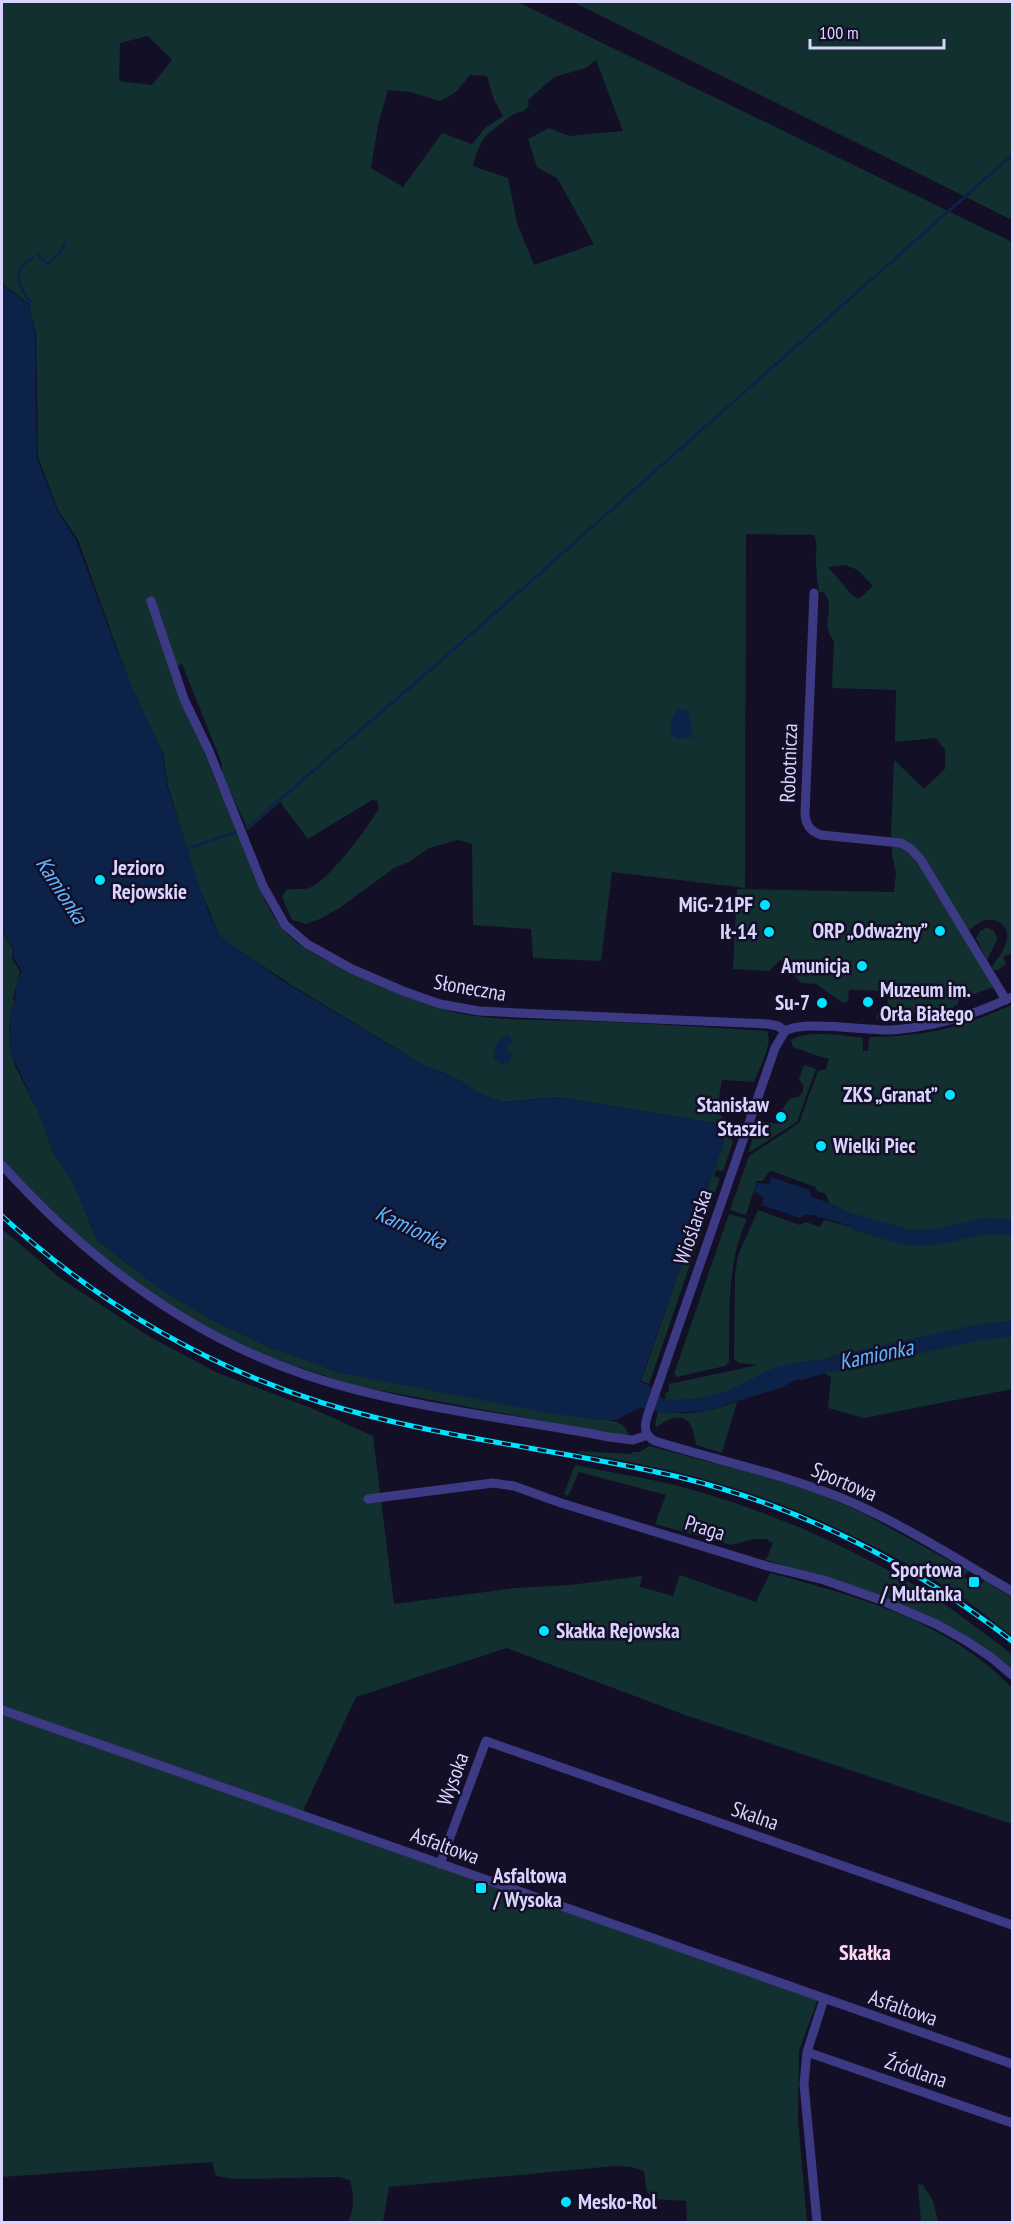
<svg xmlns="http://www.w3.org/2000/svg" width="1014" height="2224" font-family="'PT Sans Narrow',sans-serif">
  <rect width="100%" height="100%" fill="#130f26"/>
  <path fill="#12302f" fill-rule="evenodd" d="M2 2H518L1012 242V953L1003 957 1006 964 998 970H993L992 967C998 958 1006 948 1007 938 1009 925 997 918 985 920 979 922 974 927 969 930L901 839 891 837 894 760 924 789 945 769V750L936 738 895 742 896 690 832 688 834 641C818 623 838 608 823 592H819C817 581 816 569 816 558 815 547 819 548 814 535L746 534 745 888 612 872 601 961 533 958 531 929 473 925 472 844 458 840 429 848 409 862 394 868 341 907 320 919 306 924 292 920 282 897 286 890C293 888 302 890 309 888 329 881 369 826 379 808L377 801 372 800 308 839 280 802 248 830 222 774V764L182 664 171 670 217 784C243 828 249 882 279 924 296 948 325 960 350 971 378 985 407 998 438 1008 483 1022 534 1019 582 1021 644 1023 705 1027 767 1031 773 1045 759 1068 754 1082L722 1080 716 1115 719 1111 733 1142 723 1171 716 1170 714 1176 720 1178 649 1384 641 1381 724 1141 714 1123 557 1097 502 1102 477 1092 454 1077 425 1066 293 986 221 938 198 885 168 786 163 753 131 687 78 540 58 510 38 457 36 334 29 304 4 285 2 279ZM148 36 172 60 152 85 119 81 120 43ZM596 60 623 131 569 136 549 128 528 139 537 167 557 178 594 244 534 265 517 223 508 178 473 166C479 143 482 137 502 123 505 121 510 116 514 114 521 111 524 113 529 105L528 100 554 77 586 68ZM470 75 487 76 494 100 503 116 485 128 472 144 442 133 403 187 371 168 378 125 388 90 410 92 440 101 456 92ZM845 565 858 570 873 586 859 599 852 595 828 567Z
    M573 2H1012V220Z
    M892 845C904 847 910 854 918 863L994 987 959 999 958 1004 951 1009 876 1019 877 1014H887L888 991 849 990 848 1001 843 1003 816 984 801 983 780 960 769 971 733 969 737 889 894 892 896 873 892 855Z
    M987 927 993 930 998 938 987 960 976 938 980 931Z
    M2 931 13 949 12 959 20 971 13 999 15 1001 11 1010 9 1032 10 1047 15 1066 38 1111 54 1154 73 1182 97 1240 163 1291 216 1322 274 1349 597 1420C611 1420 623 1420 629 1434L619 1435 356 1386 268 1357 215 1332 158 1299 88 1245 2 1162Z
    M1012 1005V1389L864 1418 828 1408 831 1377 805 1362 789 1364 715 1398 666 1401 665 1393 669 1391V1384L758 1365 739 1363 734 1359 735 1276 738 1255 758 1210 800 1225 806 1222 820 1227 824 1220 876 1233 878 1227 829 1203 826 1194 817 1191 815 1187 772 1171 768 1172 763 1181H757L746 1215 730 1210 749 1156 799 1123 818 1071 826 1069 829 1058H824L793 1047 791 1040C806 1029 842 1036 860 1037L863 1038V1051H868L869 1038 872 1037C929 1036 961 1027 1012 1005Z
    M804 1065 816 1069 797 1122 748 1153 758 1121 780 1124 786 1121 787 1114 782 1110 790 1098 798 1097 803 1092V1085L799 1079Z
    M729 1214 747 1219C726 1264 730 1314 729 1362L725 1366 677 1377 674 1374Z
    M2 1229 60 1278 150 1337 218 1373 311 1408 373 1436 394 1604 516 1588 570 1585 642 1576 640 1587 673 1596 680 1575 756 1602 770 1573C856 1596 949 1621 1012 1688V1824L688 1716 507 1648 356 1697 302 1813 819 1996 799 2051 798 2120 807 2222H687L686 2201 654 2199 647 2192 644 2171 631 2167 615 2166 389 2187 383 2222H348C355 2208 354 2195 350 2180L339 2177 236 2179 216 2176 212 2162 2 2177Z
    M737 1402 722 1453 696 1445C695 1439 694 1431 691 1426 683 1411 666 1420 657 1427L655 1425 658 1411C688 1416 708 1412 737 1402Z
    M649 1446 763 1476 820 1494 863 1513 968 1571 964 1577 980 1587 984 1580 1012 1597V1636C994 1623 977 1607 958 1595 880 1545 796 1505 707 1480 665 1468 621 1460 578 1453L579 1451 632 1454 633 1452H640Z
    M575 1465C610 1472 647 1478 682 1487 764 1509 842 1543 916 1586 950 1606 981 1631 1012 1654V1673L981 1647 836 1581 766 1560 773 1543 766 1539H754L731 1545 655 1524 666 1495 579 1472 568 1496 564 1494Z
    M918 2184 923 2185 933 2201 938 2222H921Z"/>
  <path fill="#0c2248" d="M2 281 3 285 29 305 35 333 37 458 57 510 76 540 126 674 162 751 167 785 187 849 208 911 221 937 286 983 425 1066 454 1077 477 1092 502 1102 557 1097 714 1123 724 1142 640 1382 648 1385 662 1398 676 1400 694 1399 728 1391 773 1368 789 1364 853 1355 855 1363 803 1380H796L780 1388 707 1411 667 1413 640 1408 616 1420H597L549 1413 340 1373 274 1349 216 1322 163 1291 97 1240 73 1182 54 1154 38 1111 12 1056 9 1039 11 1010 15 1001 17 980 22 971 13 957 14 949 2 930Z
    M682 709 689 712 693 737 676 739 670 732 671 722 676 710Z
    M508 1035 514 1042 506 1047 512 1055 509 1062 500 1064 494 1058C493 1049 498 1037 508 1035Z
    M771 1177 809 1190 812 1197 829 1203 878 1227 876 1233 812 1215H805L800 1218 761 1205 764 1198 754 1191 757 1183 769 1184Z"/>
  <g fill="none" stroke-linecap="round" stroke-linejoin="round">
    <path stroke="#0c2248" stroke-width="3" d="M38 255 47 264 59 253 66 242
      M29 305 30 302C19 284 10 272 32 258
      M247 828 452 651 1012 155
      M187 849 236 832"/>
    <path stroke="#0c2248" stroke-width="16" d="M858 1223 905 1237H936L986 1226 1012 1227
      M833 1364 981 1332 1012 1329"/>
    <path stroke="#3d3a85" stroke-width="9" d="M814 593 805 814C806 825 810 831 821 835L901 843 911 849 921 860 1006 1000
      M151 601 184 699 209 751 263 886 285 925 307 944 352 969 403 991 440 1004 479 1011 518 1013 768 1024 778 1026 785 1031
      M785 1031 775 1048 648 1414C644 1425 643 1435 655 1441 716 1460 779 1473 839 1497 900 1522 956 1559 1012 1591
      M785 1031C804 1020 866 1031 892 1030 935 1027 974 1015 1012 997
      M2 1165C85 1257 187 1335 306 1375 401 1407 510 1418 609 1437L633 1440 648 1435
      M368 1499 493 1483 514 1486 561 1503 767 1566 824 1580 878 1599 936 1624 965 1640 992 1658 1012 1675
      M2 1710 1012 2064
      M440 1864 486 1741 1012 1925
      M807 2052 1012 2123
      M817 2222 804 2084 807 2052 824 1999"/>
    <g stroke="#00e5ff" stroke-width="5">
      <path id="rail" d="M2 1216C94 1300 202 1365 323 1403 439 1439 561 1449 679 1477 801 1507 913 1564 1012 1641"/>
    </g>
    <use href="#rail" stroke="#130f26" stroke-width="3" stroke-dasharray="9" stroke-linecap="butt"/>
  </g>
  <g fill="#00e5ff" stroke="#130f26" stroke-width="2">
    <circle cx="100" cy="880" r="6"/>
    <circle cx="765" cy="905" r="6"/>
    <circle cx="940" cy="931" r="6"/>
    <circle cx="769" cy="932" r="6"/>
    <circle cx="862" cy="966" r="6"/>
    <circle cx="868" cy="1002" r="6"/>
    <circle cx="822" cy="1003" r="6"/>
    <circle cx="950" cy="1095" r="6"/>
    <circle cx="781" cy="1117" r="6"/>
    <circle cx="821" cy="1146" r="6"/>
    <rect x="968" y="1576" width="12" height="12" rx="3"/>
    <circle cx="544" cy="1631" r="6"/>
    <rect x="475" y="1882" width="12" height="12" rx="3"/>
    <circle cx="566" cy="2202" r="6"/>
  </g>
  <g text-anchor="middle" stroke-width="5" stroke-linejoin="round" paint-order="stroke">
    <g font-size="21" fill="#d9d4ff" stroke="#130f26">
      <text transform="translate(789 763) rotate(-88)" y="7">Robotnicza</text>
      <text transform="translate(470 988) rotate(10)" y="7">Słoneczna</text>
      <text transform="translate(693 1227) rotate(-71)" y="7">Wioślarska</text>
      <text transform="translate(844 1482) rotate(23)" y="7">Sportowa</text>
      <text transform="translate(705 1528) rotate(17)" y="7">Praga</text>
      <text transform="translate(453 1779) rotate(-70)" y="7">Wysoka</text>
      <text transform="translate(755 1816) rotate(19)" y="7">Skalna</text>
      <text transform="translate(445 1846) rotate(20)" y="7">Asfaltowa</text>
      <text transform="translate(903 2008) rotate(19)" y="7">Asfaltowa</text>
      <text transform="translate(916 2071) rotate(19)" y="7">Źródlana</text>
    </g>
    <g font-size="21" font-weight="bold" fill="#d9d4ff" stroke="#130f26" text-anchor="end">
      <text x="112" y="875" text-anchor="start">Jezioro<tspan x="112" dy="24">Rejowskie</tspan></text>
      <text x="753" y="912">MiG-21PF</text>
      <text x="928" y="938">ORP „Odważny”</text>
      <text x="757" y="939">Ił-14</text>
      <text x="850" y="973">Amunicja</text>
      <text x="880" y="997" text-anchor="start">Muzeum im.<tspan x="880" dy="24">Orła Białego</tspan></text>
      <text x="810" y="1010">Su-7</text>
      <text x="938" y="1102">ZKS „Granat”</text>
      <text x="769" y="1112">Stanisław<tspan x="769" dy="24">Staszic</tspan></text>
      <text x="833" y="1153" text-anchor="start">Wielki Piec</text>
      <text x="962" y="1577">Sportowa<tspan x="962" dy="24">/ Multanka</tspan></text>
      <text x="556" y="1638" text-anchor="start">Skałka Rejowska</text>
      <text x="493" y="1883" text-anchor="start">Asfaltowa<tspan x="493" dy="24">/ Wysoka</tspan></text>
      <text x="578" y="2209" text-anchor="start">Mesko-Rol</text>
    </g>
    <g font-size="22" font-style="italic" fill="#62b6ff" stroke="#130f26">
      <text transform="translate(62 890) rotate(57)" y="8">Kamionka</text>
      <text transform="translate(411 1227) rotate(25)" y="8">Kamionka</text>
      <text transform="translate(876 1354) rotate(-12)" y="8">Kamionka</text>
    </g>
    <g font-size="22" font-weight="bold" fill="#ffd6f0" stroke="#130f26">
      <text x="865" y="1960">Skałka</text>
    </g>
  </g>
  <rect width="1014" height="2224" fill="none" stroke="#d9d4ff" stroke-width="6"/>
  <path d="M810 39v9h134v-9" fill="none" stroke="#d9d4ff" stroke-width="3"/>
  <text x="819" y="39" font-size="18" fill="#d9d4ff" stroke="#130f26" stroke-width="4.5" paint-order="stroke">100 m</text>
</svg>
